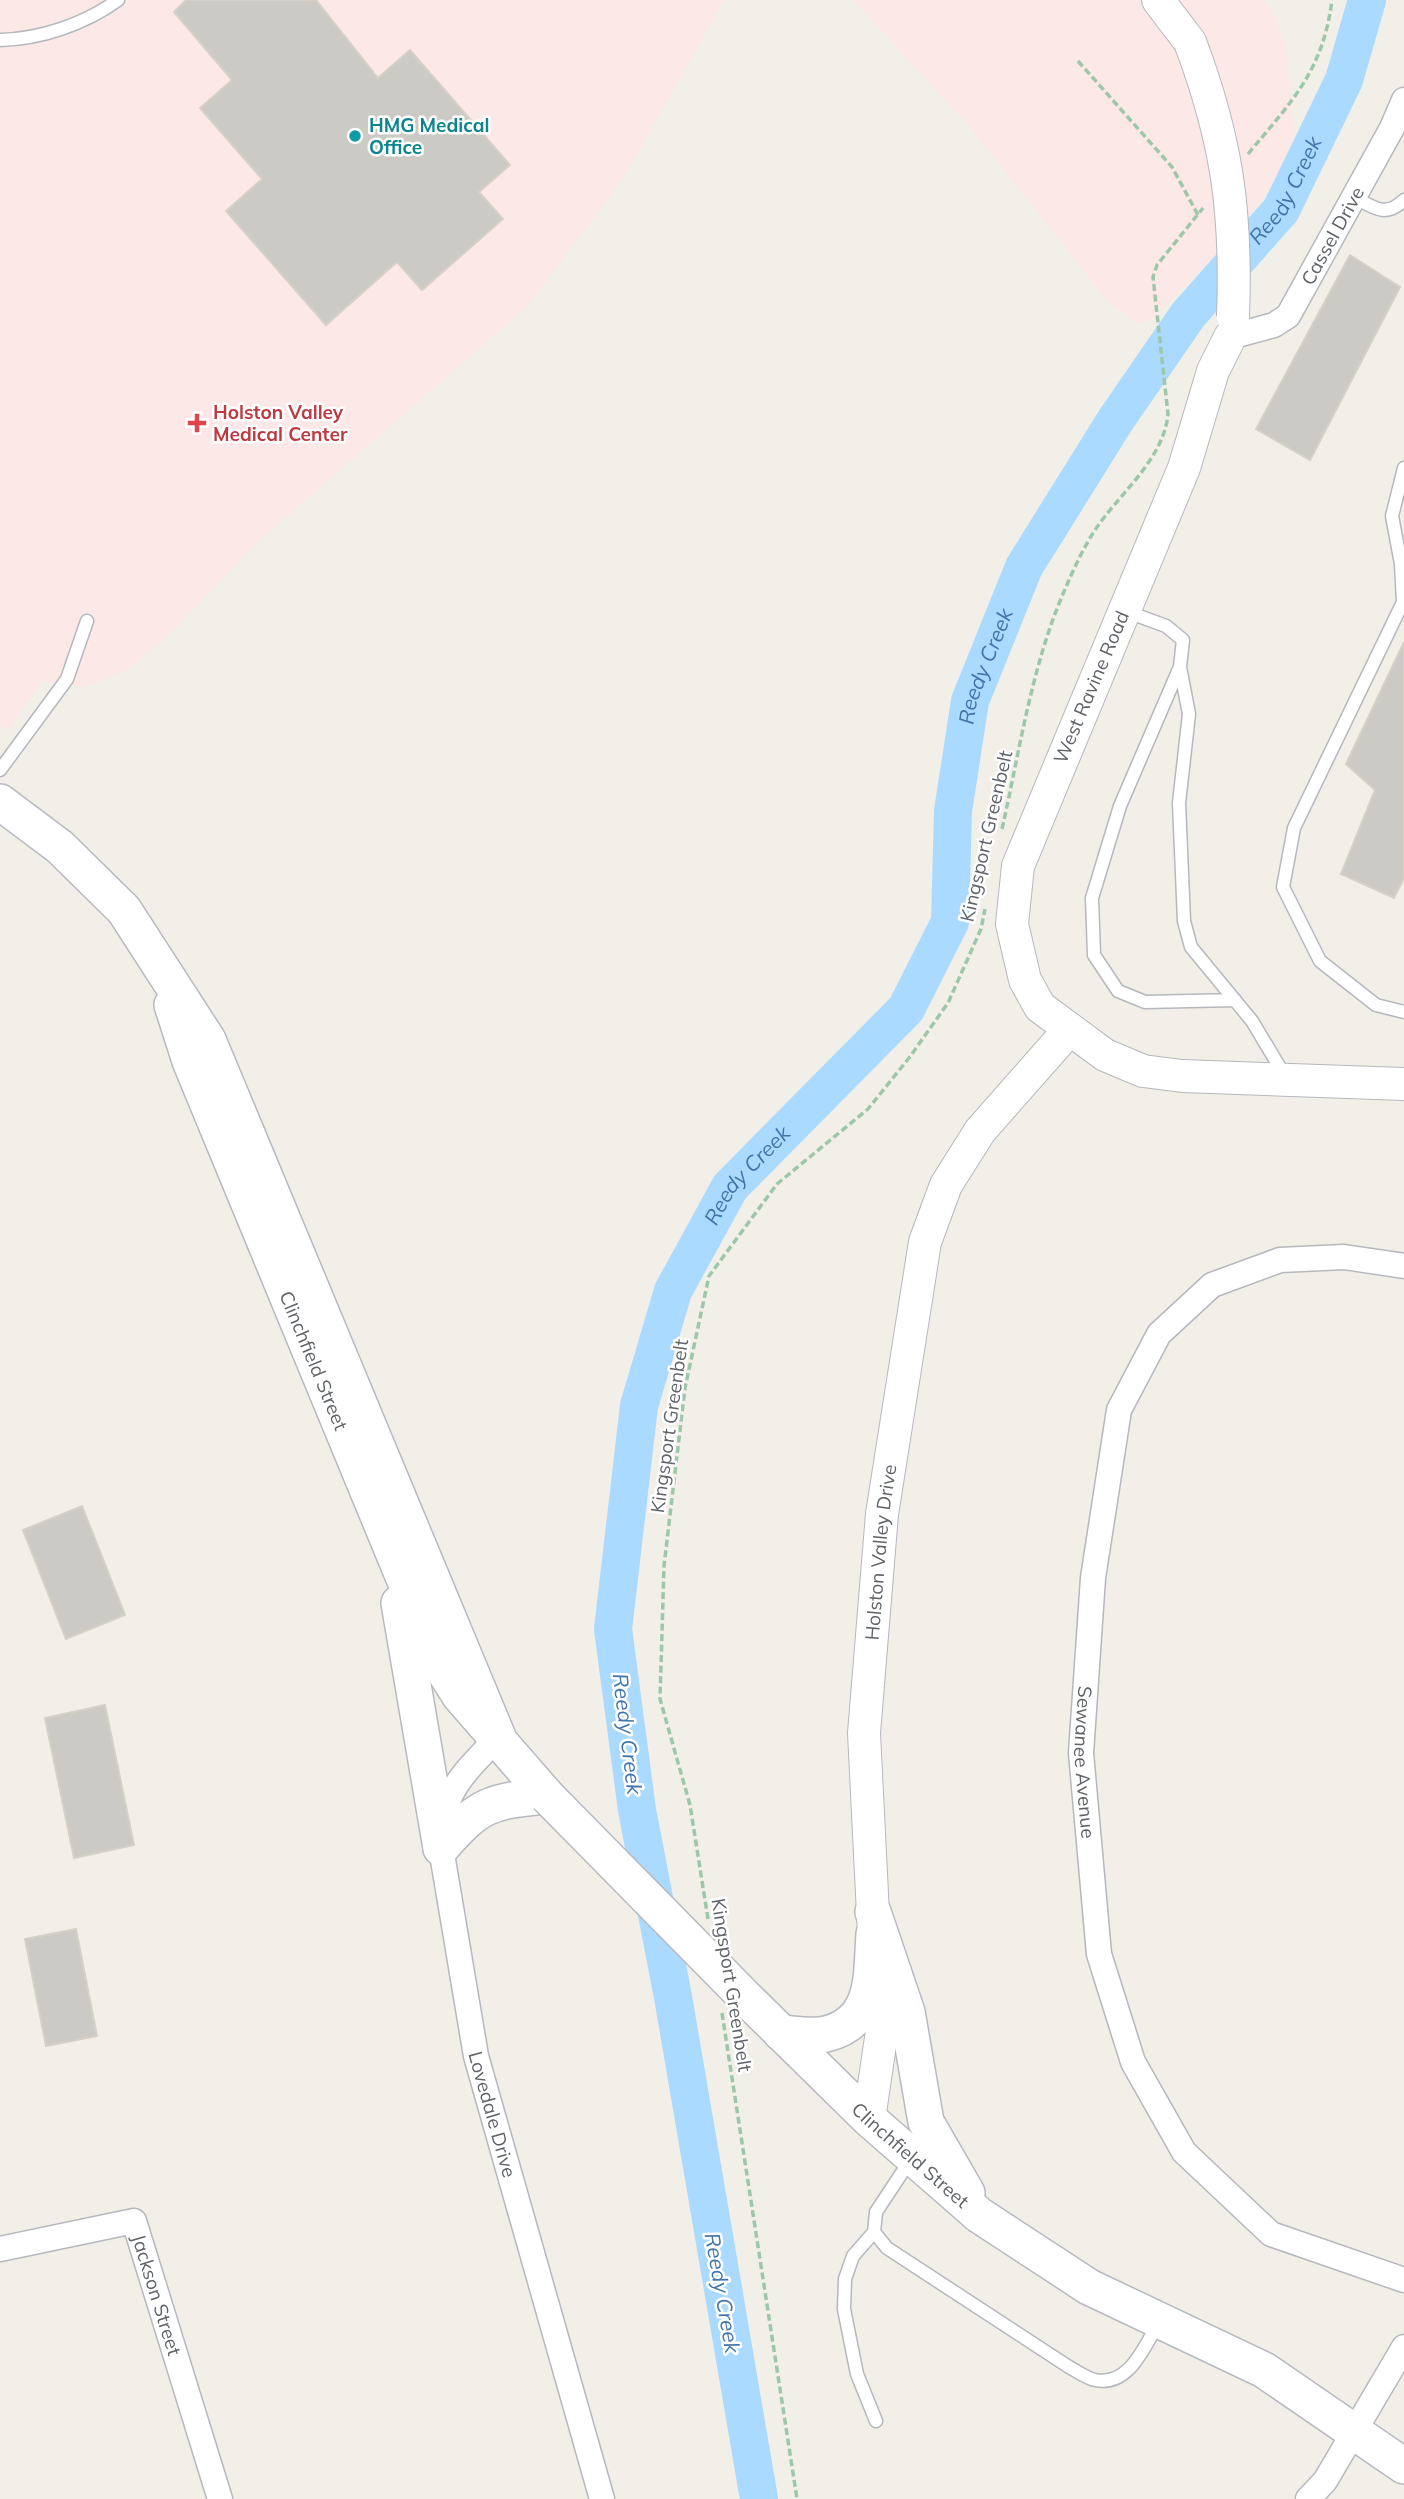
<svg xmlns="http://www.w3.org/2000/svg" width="1404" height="2499" font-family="Mulish,sans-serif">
  <rect width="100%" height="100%" fill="#f1efe8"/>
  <path fill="#fce8e6" d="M0 0H724L624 178 526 308 261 539 165 639 125 671 90 685 82 687 42 681 8 730 0 726Z
    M853 0H1264L1271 8 1286 48 1295 146 1279 179 1209 262 1150 321 1138 323 1109 303 968 125Z"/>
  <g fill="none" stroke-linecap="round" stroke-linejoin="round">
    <path stroke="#aadaff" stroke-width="38" id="s1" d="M759 2499 673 1997 637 1810 613 1629 639 1406 673 1291 730 1187 906 1009 950 922 953 811 970 701 1024 567 1115 421 1188 315 1281 210 1344 80 1367 0"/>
  </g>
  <path fill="#cccac5" stroke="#d6d1c6" stroke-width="2" d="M186 0H316L378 78 410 50 510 165 479 192 503 219 422 290 397 262 326 325 226 211 262 179 200 108 232 80 174 12Z
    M1350 255 1400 287 1310 460 1256 429Z
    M1404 642V878L1394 898 1341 874 1375 790 1346 764Z
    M82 1506 125 1615 66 1639 23 1530Z
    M105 1705 134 1845 74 1858 45 1718Z
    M76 1929 97 2036 46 2046 25 1939Z"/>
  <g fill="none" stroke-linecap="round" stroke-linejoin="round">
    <g stroke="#b5b8bc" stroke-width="15">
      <path id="service" d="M0 40C41 39 85 24 118 0
        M1354 197C1374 208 1386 218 1404 200
        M1404 468 1392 516 1401 564 1403 602 1294 828 1283 887 1320 961 1376 1005 1404 1012
        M1125 611 1166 626 1183 640 1180 667 1189 714 1179 803 1184 921 1191 947 1252 1021 1285 1076
        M1179 669 1120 806 1092 898 1094 955 1118 991 1145 1002 1235 1000
        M0 770 67 679 87 621
        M874 2232 887 2248 1069 2367C1077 2371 1086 2378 1095 2380 1129 2387 1144 2347 1158 2324
        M876 2421 857 2374 844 2309 845 2279 853 2256 874 2232 876 2212 911 2159"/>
    </g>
    <g stroke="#b5b8bc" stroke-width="27">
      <g id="minor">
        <path id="s2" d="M1230 337 1274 325 1288 316 1392 128 1404 100"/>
        <path id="s3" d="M1404 1266 1344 1257 1280 1260 1212 1285 1159 1334 1119 1410 1093 1578 1081 1753 1099 1954 1133 2062 1184 2152 1271 2234 1404 2280"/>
        <path id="s4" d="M498 1737C460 1778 442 1790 441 1848L476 2056 602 2499"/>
        <path id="s5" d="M0 2249 134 2221 220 2499"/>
        <path d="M1308 2499 1325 2481 1404 2347"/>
      </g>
    </g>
    <g stroke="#b5b8bc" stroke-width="34">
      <g id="tertiary">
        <path d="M1158 0 1190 42"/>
        <path d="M1230 337 1213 371 1184 468 1018 866 1012 924 1025 980 1040 1007 1105 1055 1143 1071 1182 1076 1404 1084"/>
        <path id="s6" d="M869 2119 886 2004 874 1934 864 1733 882 1514 925 1242 946 1185 980 1131 1069 1030"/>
      </g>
    </g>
    <g stroke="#b6babf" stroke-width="38">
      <g id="secondary">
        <path d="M0 802 60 847 124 910 208 1040 498 1737"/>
        <path id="s7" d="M172 1005 190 1061 439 1663 460 1696 547 1796"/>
        <path d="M399 1603 441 1848"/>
        <path d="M441 1848C479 1804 490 1801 547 1796"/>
        <path d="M873 1912 907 2012 926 2122 967 2193"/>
        <path id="s8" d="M747 1999 869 2119 979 2215 1089 2287 1264 2370 1404 2466"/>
        <path d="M781 2033C795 2034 813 2037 826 2034 876 2022 871 1975 874 1934"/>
      </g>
    </g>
    <path stroke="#9cc7a9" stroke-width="3.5" stroke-dasharray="7 3.5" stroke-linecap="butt" d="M1078 61 1172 167 1198 215
      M1248 154C1292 101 1323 71 1332 0
      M1002 829C1020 749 1032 663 1066 587 1074 568 1084 547 1095 530 1119 494 1164 459 1168 414L1153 277 1157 265 1203 208
      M708 1919 690 1805 660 1699 664 1566 685 1388 709 1276 777 1184 868 1109 909 1058 948 1003 981 929 985 909
      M722 2013 797 2499"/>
    <use href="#service" stroke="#fff" stroke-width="12"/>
    <use href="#minor" stroke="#fff" stroke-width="24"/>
    <use href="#tertiary" stroke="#fff" stroke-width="32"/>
    <use href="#secondary" stroke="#fff" stroke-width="35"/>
    <g stroke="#b5b8bc" stroke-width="34" stroke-linecap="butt">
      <path id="tertiary-bridge" d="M1190 42C1227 140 1237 212 1233 317"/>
    </g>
    <g stroke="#b6babf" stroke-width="38" stroke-linecap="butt">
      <path id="secondary-bridge" d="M547 1796 747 1999"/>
    </g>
    <use href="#tertiary-bridge" stroke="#fff" stroke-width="32"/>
    <use href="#secondary-bridge" stroke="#fff" stroke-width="35"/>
  </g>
  <circle fill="#0f9aa8" stroke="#fff" stroke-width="2.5" cx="355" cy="136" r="7"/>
  <path fill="#e0444e" stroke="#fff" stroke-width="2.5" d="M193.5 412.5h7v7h7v7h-7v7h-7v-7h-7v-7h7z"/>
  <g text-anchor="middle" stroke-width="5" stroke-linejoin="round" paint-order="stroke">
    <g font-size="19" font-weight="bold" fill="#0d838f" stroke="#fff" text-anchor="start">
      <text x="369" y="132">HMG Medical<tspan x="369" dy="22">Office</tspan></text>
    </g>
    <g font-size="19" fill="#5f6368" stroke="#fff">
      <text dy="7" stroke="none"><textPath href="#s2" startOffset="154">Cassel Drive</textPath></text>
      <text transform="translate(1091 687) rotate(-67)" y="7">West Ravine Road</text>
      <text transform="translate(986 836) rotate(-77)" y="7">Kingsport Greenbelt</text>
      <text dy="7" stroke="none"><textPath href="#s7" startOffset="383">Clinchfield Street</textPath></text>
      <text transform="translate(669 1426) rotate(-82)" y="7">Kingsport Greenbelt</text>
      <text dy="7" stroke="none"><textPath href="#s6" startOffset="570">Holston Valley Drive</textPath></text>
      <text dy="7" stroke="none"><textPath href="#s3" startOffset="710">Sewanee Avenue</textPath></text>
      <text transform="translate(732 1985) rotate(81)" y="7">Kingsport Greenbelt</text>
      <text dy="7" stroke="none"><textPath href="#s4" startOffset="401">Lovedale Drive</textPath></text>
      <text dy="7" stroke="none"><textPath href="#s8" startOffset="226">Clinchfield Street</textPath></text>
      <text dy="7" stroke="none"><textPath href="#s5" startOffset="214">Jackson Street</textPath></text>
    </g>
    <g font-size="19" font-weight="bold" fill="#be3a42" stroke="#fff" text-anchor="start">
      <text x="213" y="419">Holston Valley<tspan x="213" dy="22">Medical Center</tspan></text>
    </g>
    <g font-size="21" font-style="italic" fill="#4174aa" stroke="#fff">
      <text dy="7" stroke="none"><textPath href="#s1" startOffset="2520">Reedy Creek</textPath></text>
      <text dy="7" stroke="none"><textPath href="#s1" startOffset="1953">Reedy Creek</textPath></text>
      <text dy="7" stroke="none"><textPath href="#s1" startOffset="1365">Reedy Creek</textPath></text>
      <text transform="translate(627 1734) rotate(83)" y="7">Reedy Creek</text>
      <text transform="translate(722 2293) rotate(80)" y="7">Reedy Creek</text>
    </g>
  </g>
</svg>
